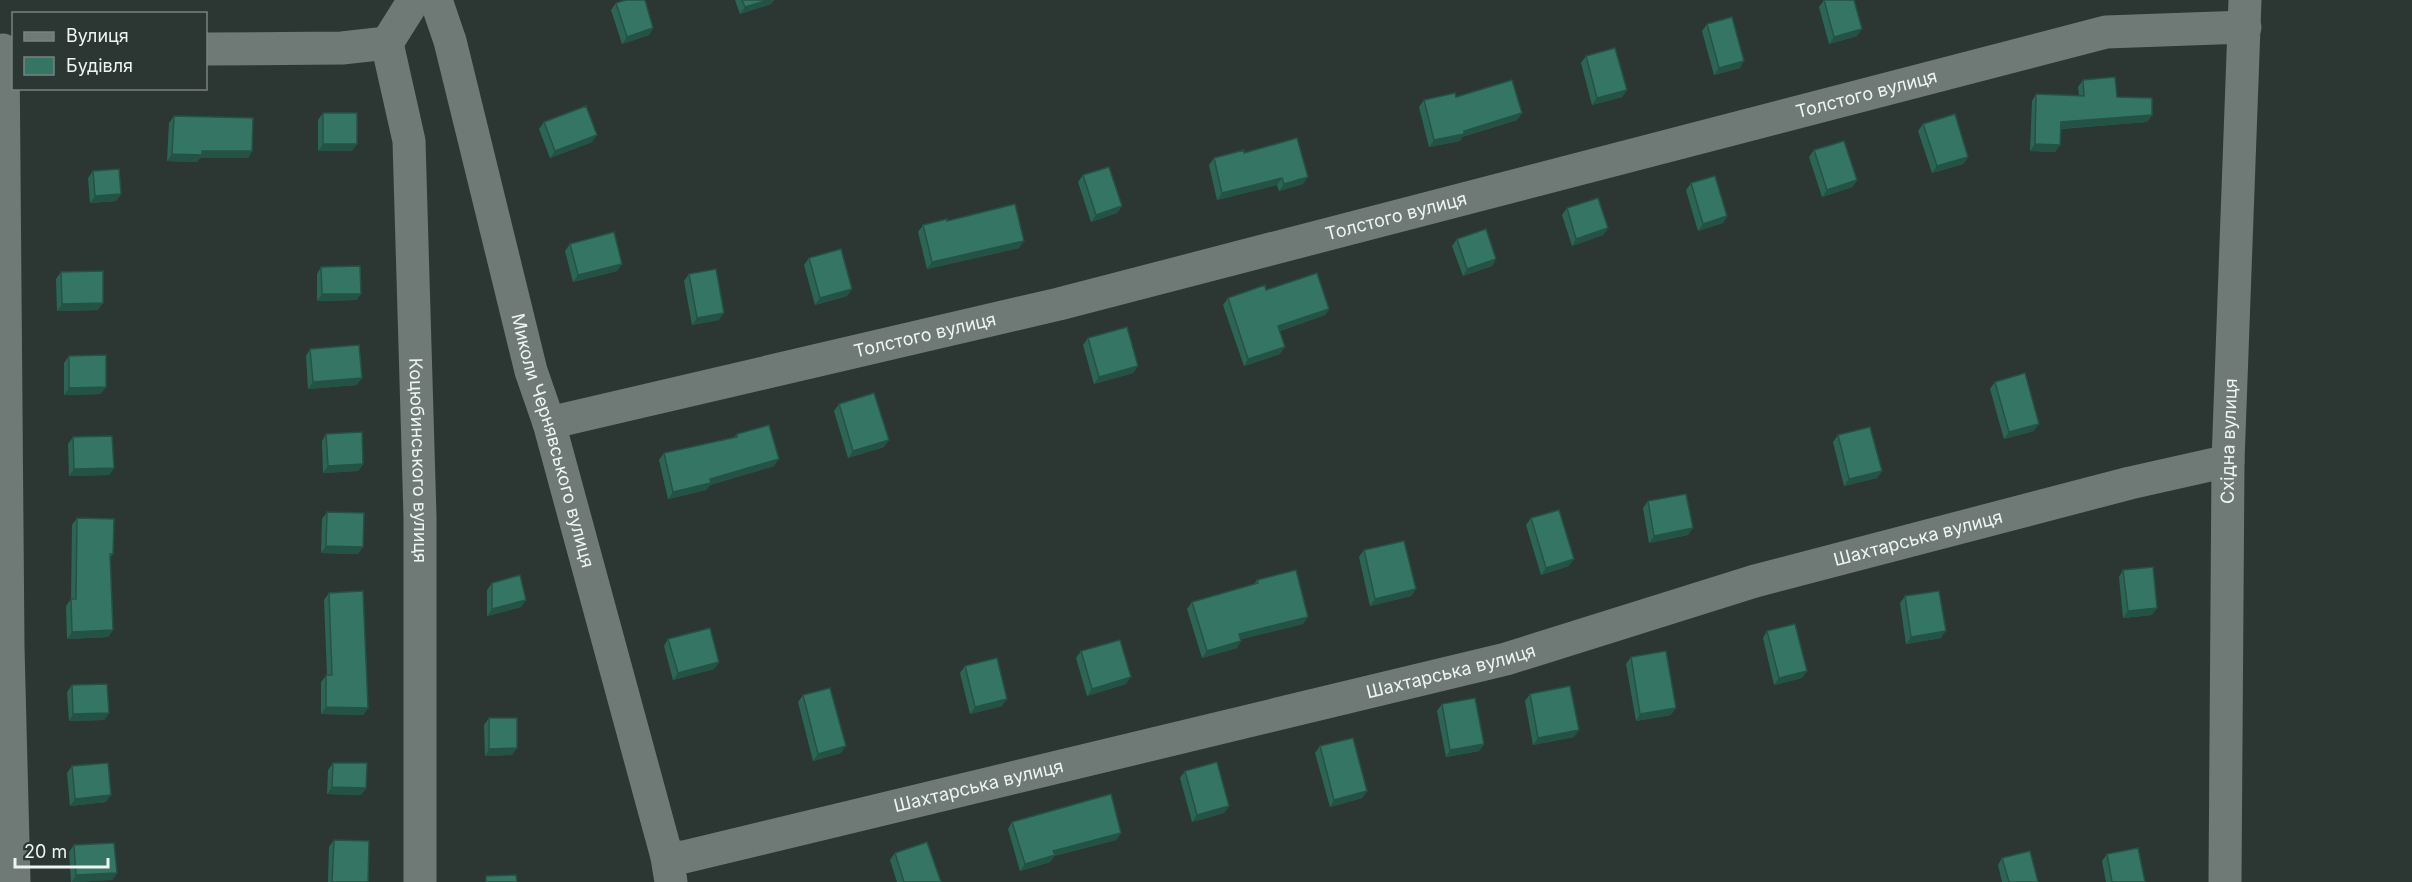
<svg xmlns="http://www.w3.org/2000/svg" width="2412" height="882" font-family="Inter,sans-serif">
  <rect width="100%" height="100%" fill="#2c3733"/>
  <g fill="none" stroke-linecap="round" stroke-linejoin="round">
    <g stroke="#6f7a76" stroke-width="33">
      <path id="s1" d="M436 0 450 41 531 371 549 423 667 857 671 882"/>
      <path id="s2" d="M387 43 409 141 420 517V882"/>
      <path d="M387 43 414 0"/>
      <path d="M206 49 342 48 387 43"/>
      <path d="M3 50 8 647 14 882"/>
      <path id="s3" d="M549 423 1059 304 2106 32 2245 27"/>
      <path id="s4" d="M667 857H684L1506 659 1755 581 2130 483 2228 461"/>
      <path id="s5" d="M2225 882 2228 461 2245 0"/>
    </g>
  </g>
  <path fill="#2d6555" d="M735 0H774L771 4 740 14Z
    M1824 0 1857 36 1829 44 1819 7Z
    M616 3 653 28 649 35 622 44 611 10Z
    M1707 24 1740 68 1714 75 1702 31Z
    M1586 56 1627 90 1622 97 1592 105 1581 63Z
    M2083 80 2152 115 2147 122 2061 129 2060 145 2055 152 2030 151 2032 101 2036 94 2079 95 2078 87Z
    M1456 97 1522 113 1517 120 1462 137 1460 141 1429 147 1419 107 1424 100Z
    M323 113 352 151H318V120Z
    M174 116 252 151 248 158H200L197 162 167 161 169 123Z
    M544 122 592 142 550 158 539 129Z
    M1923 124 1968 157 1963 164 1932 173 1918 131Z
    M1814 150 1857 180 1852 187 1822 197 1809 157Z
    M1244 153 1303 184 1279 191 1277 185 1217 200 1209 165 1214 158Z
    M93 171 121 194 116 201 90 203 88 178Z
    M1083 175 1122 206 1117 213 1091 222 1078 182Z
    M1691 183 1727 216 1723 223 1698 231 1686 190Z
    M1567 208 1608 228 1603 235 1572 246 1562 215Z
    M923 225 1019 248 927 269 918 232Z
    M1457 239 1496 259 1492 266 1463 276 1452 246Z
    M570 244 617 271 573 282 565 251Z
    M809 258 852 289 847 296 815 305 804 265Z
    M321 267 361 294 356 300 317 301V274Z
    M61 272 98 310 57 311 56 279Z
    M689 274 719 320 692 325 684 281Z
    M1266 290 1329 309 1325 315 1280 331V354L1244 366 1223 305 1228 298Z
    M1088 338 1138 366 1133 373 1094 384 1083 345Z
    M310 349 357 385 308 389 306 356Z
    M69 356 101 394 64 395V363Z
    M1995 382 2034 431 2004 439 1990 389Z
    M839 404 884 447 848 458 834 411Z
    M326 434 363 464 358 471 323 473 322 441Z
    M737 434 774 466 710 485 706 490 668 499 659 460 664 453 734 437Z
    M1838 435 1882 471 1877 478 1844 486 1833 442Z
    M73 437 114 468 109 475 69 476 68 444Z
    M1648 501 1688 535 1649 543 1643 508Z
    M327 512 358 554 321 553 322 519Z
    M77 518 113 554 110 558 113 630 108 637 67 639 66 606 71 599 72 525Z
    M1531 518 1569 566 1541 575 1526 525Z
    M1364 550 1416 589 1411 596 1370 606 1359 557Z
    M2123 570 2152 615 2123 618 2119 577Z
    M1257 580 1303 624 1241 639 1237 648 1202 658 1187 609 1192 602 1254 584Z
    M492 583 521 607 487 616V590Z
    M329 593 368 708 363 715 321 714V682L327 675 324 600Z
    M1905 596 1941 638 1906 644 1900 603Z
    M1767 631 1802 678 1774 685 1763 638Z
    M668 639 719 662 714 669 673 680 664 646Z
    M1081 651 1126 684 1087 696 1076 658Z
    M1631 657 1671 715 1636 721 1626 664Z
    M965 666 1002 706 970 714 960 673Z
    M72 685 109 713 104 720 69 721 67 692Z
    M1530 694 1574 737 1533 745 1525 701Z
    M803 695 841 753 813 761 798 702Z
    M1442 704 1484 744 1479 751 1446 757 1437 711Z
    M489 718 512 755 485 756 484 725Z
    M1320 746 1367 791 1362 798 1330 807 1315 753Z
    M333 763 366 788 361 795 327 794 328 770Z
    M72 766 106 802 70 806 67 773Z
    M1185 771 1229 806 1224 813 1192 822 1180 778Z
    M1012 822 1121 833 1116 840 1054 856 1050 862 1020 871 1008 829Z
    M334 840 368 882H328L329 847Z
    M74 845 117 873 112 880 71 882 69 852Z
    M895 853 941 882H897L890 860Z
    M2107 854 2145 882H2106L2102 861Z
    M2002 858 2038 882H2002L1998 865Z"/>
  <path fill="#245345" d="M768 0H774L771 4 740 14 745 7Z
    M653 28 649 35 622 44 627 37Z
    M1862 29 1857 36 1829 44 1834 37Z
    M1744 61 1740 68 1714 75 1719 68Z
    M1627 90 1622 97 1592 105 1597 98Z
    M1522 113 1517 120 1462 137 1460 141 1429 147 1434 140Z
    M2152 115 2147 122 2056 129 2061 122Z
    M597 135 592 142 550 158 555 151Z
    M323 144H357L352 151H318Z
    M2035 144 2060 145 2055 152 2030 151Z
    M202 151H252L248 158H200L197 162 167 161 172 154Z
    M1968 157 1963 164 1932 173 1937 166Z
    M1308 177 1303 184 1279 191 1284 184Z
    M1282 178 1277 185 1217 200 1222 193Z
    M1857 180 1852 187 1822 197 1827 190Z
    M121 194 116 201 90 203 95 196Z
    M1122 206 1117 213 1091 222 1096 215Z
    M1727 216 1723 223 1698 231 1703 224Z
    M1608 228 1603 235 1572 246 1576 239Z
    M1024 241 1019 248 927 269 932 262Z
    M1496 259 1492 266 1463 276 1467 269Z
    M622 264 617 271 573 282 578 275Z
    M852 289 847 296 815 305 820 298Z
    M322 294H361L356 300 317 301Z
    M103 303 98 310 57 311 62 304Z
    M1329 309 1325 315 1273 333 1278 326Z
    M724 313 719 320 692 325 697 318Z
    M1285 347 1280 354 1244 366 1248 359Z
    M1138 366 1133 373 1094 384 1099 377Z
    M362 378 357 385 308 389 313 382Z
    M106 387 101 394 64 395 69 388Z
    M2039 424 2034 431 2004 439 2009 432Z
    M889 440 884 447 848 458 853 451Z
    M779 459 774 466 710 485 706 490 668 499 673 492 710 479Z
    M363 464 358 471 323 473 328 466Z
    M114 468 109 475 69 476 74 469Z
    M1882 471 1877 478 1844 486 1849 479Z
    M1693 528 1688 535 1649 543 1654 536Z
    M326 546 363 547 358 554 321 553Z
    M1574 559 1569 566 1541 575 1546 568Z
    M1416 589 1411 596 1370 606 1375 599Z
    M526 600 521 607 487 616 492 609Z
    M2157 608 2152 615 2123 618 2128 611Z
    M1308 617 1303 624 1234 641 1239 634Z
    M113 630 108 637 67 639 72 632Z
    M1946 631 1941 638 1906 644 1911 637Z
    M1241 641 1237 648 1202 658 1207 651Z
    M719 662 714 669 673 680 678 673Z
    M1807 671 1802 678 1774 685 1779 678Z
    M1131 677 1126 684 1087 696 1092 689Z
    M1007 699 1002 706 970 714 975 707Z
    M326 707 368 708 363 715 321 714Z
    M1676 708 1671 715 1636 721 1640 714Z
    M109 713 104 720 69 721 73 714Z
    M1579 730 1574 737 1533 745 1538 738Z
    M1484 744 1479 751 1446 757 1450 750Z
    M846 746 841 753 813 761 818 754Z
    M517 748 512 755 485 756 489 749Z
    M332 787 366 788 361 795 327 794Z
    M1367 791 1362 798 1330 807 1334 800Z
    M111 795 106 802 70 806 75 799Z
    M1229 806 1224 813 1192 822 1197 815Z
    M1121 833 1116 840 1054 856 1050 862 1020 871 1025 864 1053 851Z
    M117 873 112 880 72 882 76 875Z"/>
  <path fill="#347663" stroke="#245345" stroke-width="1.5" d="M626 0H645L653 28 627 37 616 3Z
    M742 0H768L745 7Z
    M1824 0H1854L1862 29 1834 37Z
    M1732 17 1744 61 1719 68 1707 24Z
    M1615 48 1627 90 1597 98 1586 56Z
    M2115 77 2117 97 2152 98V115L2061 122 2060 145 2035 144 2036 94 2084 96 2083 80Z
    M1512 80 1522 113 1464 131V134L1434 140 1424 100 1455 93 1456 97Z
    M586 106 597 135 555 151 544 122Z
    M323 113H357V144H323Z
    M1955 114 1968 157 1937 166 1923 124Z
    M174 116 253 118 252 151H202V155L172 154Z
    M1297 138 1308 177 1284 184 1282 178 1222 193 1214 158 1244 150V153Z
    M1844 141 1857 180 1827 190 1814 150Z
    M1109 167 1122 206 1096 215 1083 175Z
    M119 169 121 194 95 196 93 171Z
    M1715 176 1727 216 1703 224 1691 183Z
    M1598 198 1608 228 1576 239 1567 208Z
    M1015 204 1024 241 932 262 923 225 947 219V221Z
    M1486 229 1496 259 1467 269 1457 239Z
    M614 232 622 264 578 275 570 244Z
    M841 249 852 289 820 298 809 258Z
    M360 266 361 294H322L321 267Z
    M716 269 724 313 697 318 689 274Z
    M103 271V303L62 304 61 272Z
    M1317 273 1329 309 1278 326 1285 347 1248 359 1228 298 1265 285 1266 290Z
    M1127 327 1138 366 1099 377 1088 338Z
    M359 345 362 378 313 382 310 349Z
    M106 355V387L69 388V356Z
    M2025 373 2039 424 2009 432 1995 382Z
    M874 393 889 440 853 451 839 404Z
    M769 425 779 459 710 479 711 483 673 492 664 453 737 437V434Z
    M1870 427 1882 471 1849 479 1838 435Z
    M362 432 363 464 328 466 326 434Z
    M112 436 114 468 74 469 73 437Z
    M1686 494 1693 528 1654 536 1648 501Z
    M1559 510 1574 559 1546 568 1531 518Z
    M327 512 364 513 363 547 326 546Z
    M77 518 114 519 113 554H110L113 630 72 632 71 599H76Z
    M1404 541 1416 589 1375 599 1364 550Z
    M2153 567 2157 608 2128 611 2123 570Z
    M1296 570 1308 617 1239 634 1241 641 1207 651 1192 602 1258 583 1257 580Z
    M520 575 526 600 492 609V583Z
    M363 591 368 708 326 707V675H332L329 593Z
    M1939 591 1946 631 1911 637 1905 596Z
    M1795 624 1807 671 1779 678 1767 631Z
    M710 628 719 662 678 673 668 639Z
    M1120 640 1131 677 1092 689 1081 651Z
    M1666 651 1676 708 1640 714 1631 657Z
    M997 658 1007 699 975 707 965 666Z
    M107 684 109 713 73 714 72 685Z
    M1570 686 1579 730 1538 738 1530 694Z
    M830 688 846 746 818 754 803 695Z
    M1475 698 1484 744 1450 750 1442 704Z
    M489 718H517V748L489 749Z
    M1353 738 1367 791 1334 800 1320 746Z
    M1217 762 1229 806 1197 815 1185 771Z
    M108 763 111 795 75 799 72 766Z
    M333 763H367L366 788 332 787Z
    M1111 794 1121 833 1053 851 1055 855 1025 864 1012 822Z
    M334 840 369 841 368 882H332Z
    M927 842 941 882H904L895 853Z
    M114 843 117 873 76 875 74 845Z
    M2138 848 2145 882H2112L2107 854Z
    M2030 851 2038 882H2009L2002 858Z
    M516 875 517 882H486V876Z"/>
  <g text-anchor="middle" stroke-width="4.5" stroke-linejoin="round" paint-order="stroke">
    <g font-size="18" fill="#eef4f2" stroke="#2c3733">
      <text dy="6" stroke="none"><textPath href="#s3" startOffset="1358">Толстого вулиця</textPath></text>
      <text dy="6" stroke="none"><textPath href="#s3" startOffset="872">Толстого вулиця</textPath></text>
      <text dy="6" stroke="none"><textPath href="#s3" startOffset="386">Толстого вулиця</textPath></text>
      <text dy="6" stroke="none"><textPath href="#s1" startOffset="456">Миколи Чернявського вулиця</textPath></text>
      <text dy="6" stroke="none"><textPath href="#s5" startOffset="441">Східна вулиця</textPath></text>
      <text dy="6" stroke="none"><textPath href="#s2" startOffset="420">Коцюбинського вулиця</textPath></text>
      <text dy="6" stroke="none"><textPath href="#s4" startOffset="1292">Шахтарська вулиця</textPath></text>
      <text dy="6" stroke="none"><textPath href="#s4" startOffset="806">Шахтарська вулиця</textPath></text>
      <text dy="6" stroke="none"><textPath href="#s4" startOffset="320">Шахтарська вулиця</textPath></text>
    </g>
  </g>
  <rect x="12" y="12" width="195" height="78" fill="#2c3733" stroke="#7a837f" stroke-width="1.5"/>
  <rect x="24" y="32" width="30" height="9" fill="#6f7a76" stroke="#7a837f" stroke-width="1.5"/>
  <text x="66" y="42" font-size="18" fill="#eef4f2">Вулиця</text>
  <rect x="24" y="57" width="30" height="18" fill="#347663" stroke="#7a837f" stroke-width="1.5"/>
  <text x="66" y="72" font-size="18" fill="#eef4f2">Будівля</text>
  <path d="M15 858v9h93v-9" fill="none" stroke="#eef4f2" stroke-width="3"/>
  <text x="24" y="858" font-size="18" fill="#eef4f2" stroke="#2c3733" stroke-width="4.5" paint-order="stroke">20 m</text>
</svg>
